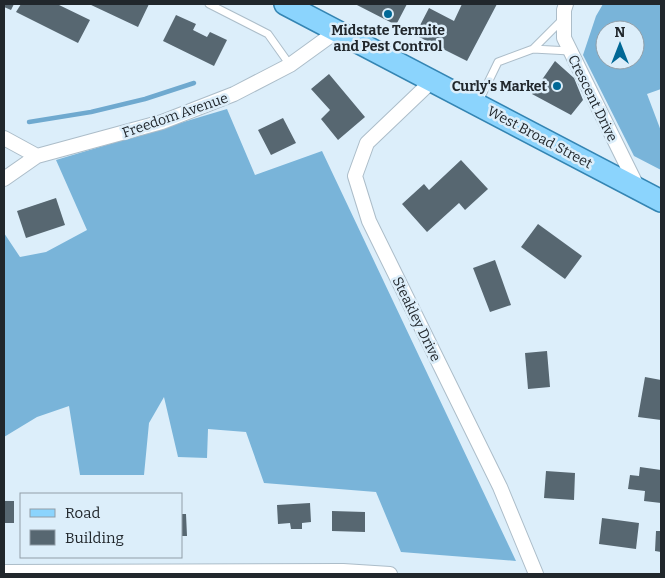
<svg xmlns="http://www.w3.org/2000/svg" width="665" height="578" font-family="Bitter,serif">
  <rect width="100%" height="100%" fill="#dceefa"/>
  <path fill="#79b4d9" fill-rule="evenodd" d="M603 4H661V89L647 94 661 131V170L634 156 583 55 596 16ZM605 30H635V60H605Z
    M227 109 255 175 322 151 516 561 401 552 376 492 264 483 246 432 208 429 207 458 178 457 164 397 149 423 144 475H80L69 406 37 417 4 437V233L20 257 46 252 87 230 56 160Z"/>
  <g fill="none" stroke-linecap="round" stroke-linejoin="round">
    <path stroke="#6fa9cf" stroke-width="4.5" d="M29 122 91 112 145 99 194 83"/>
  </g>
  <path fill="#576771" d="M4 4H14L11 10 4 7Z
    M21 4H57L90 20 78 43 16 12Z
    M89 4H149L138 27Z
    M355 4H407L396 25Z
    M462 4H497L467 61 415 35 429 8 454 21Z
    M176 15 196 24 193 30 207 37 210 32 227 40 214 66 163 41Z
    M555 61 574 78 583 100 571 115 532 94Z
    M329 74 365 117 338 140 321 119 330 110 311 89Z
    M283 118 296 143 271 155 258 130Z
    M461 160 488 189 465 210 459 203 427 232 402 204 424 184 429 190Z
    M56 198 65 225 26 238 17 211Z
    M538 224 582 256 565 279 521 247Z
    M495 260 511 305 490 312 473 268Z
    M547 351 550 387 528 389 525 353Z
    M645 377 661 380V420L638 417Z
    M640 467 661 470V503L644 501 645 491 628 489 630 475 639 476Z
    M546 471 575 473 574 500 544 498Z
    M4 501H14V523H4Z
    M310 503 311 522 302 523V529H291L290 523 278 524 277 505Z
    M332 511 365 512V532L332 531Z
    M181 514H186L187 536H181Z
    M602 518 639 523 636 549 599 544Z
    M656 531H661V552L655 551Z"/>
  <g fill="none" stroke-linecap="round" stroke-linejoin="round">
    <g stroke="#acbdc9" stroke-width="9">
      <path id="lane" d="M209 4 268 34 290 65
        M533 49 570 51
        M478 103 498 62 533 49 564 18"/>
    </g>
    <g stroke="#acbdc9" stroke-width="16">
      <path id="street" d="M566 4 564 10V38L638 188
        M433 80 367 143 355 176 369 221 500 487 536 574
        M4 138 37 156
        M4 179 37 156 162 122 234 94 290 65 337 31
        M4 572 343 571 390 574"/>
    </g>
    <g stroke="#3485b3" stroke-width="24">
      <path id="primary" d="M285 4 661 201"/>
    </g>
    <use href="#lane" stroke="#fff" stroke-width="7"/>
    <use href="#street" stroke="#fff" stroke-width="14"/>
    <use href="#primary" stroke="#8bd4fd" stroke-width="21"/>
  </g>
  <g fill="#016896" stroke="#dceefa" stroke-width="2">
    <circle cx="388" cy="14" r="5"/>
    <circle cx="557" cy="86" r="5"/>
  </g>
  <g text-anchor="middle" stroke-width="5" stroke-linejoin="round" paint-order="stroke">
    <g font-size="14" font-weight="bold" fill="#21272c" stroke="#dceefa">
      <text x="388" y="35">Midstate Termite<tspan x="388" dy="16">and Pest Control</tspan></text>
      <text x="547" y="91" text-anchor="end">Curly's Market</text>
    </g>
    <g font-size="14" fill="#21272c" stroke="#dceefa">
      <text transform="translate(593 98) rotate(64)" y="5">Crescent Drive</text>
      <text transform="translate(175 115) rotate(-19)" y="5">Freedom Avenue</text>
      <text transform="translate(540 137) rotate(28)" y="5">West Broad Street</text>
      <text transform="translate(417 319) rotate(64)" y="5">Steakley Drive</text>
    </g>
  </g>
  <rect width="665" height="578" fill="none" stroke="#21272c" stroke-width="10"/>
  <rect x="20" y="493" width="162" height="65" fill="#dceefa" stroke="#919ea8"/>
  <rect x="30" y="509" width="25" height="8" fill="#8bd4fd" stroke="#919ea8"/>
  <text x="65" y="518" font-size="15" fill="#21272c">Road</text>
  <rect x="30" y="530" width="25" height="15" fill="#576771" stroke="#919ea8"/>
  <text x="65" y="543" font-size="15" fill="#21272c">Building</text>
  <g transform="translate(620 45)"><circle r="24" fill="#dceefa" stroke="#919ea8"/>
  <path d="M0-4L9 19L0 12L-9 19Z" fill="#016896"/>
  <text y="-8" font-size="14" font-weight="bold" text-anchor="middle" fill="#21272c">N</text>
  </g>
</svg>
